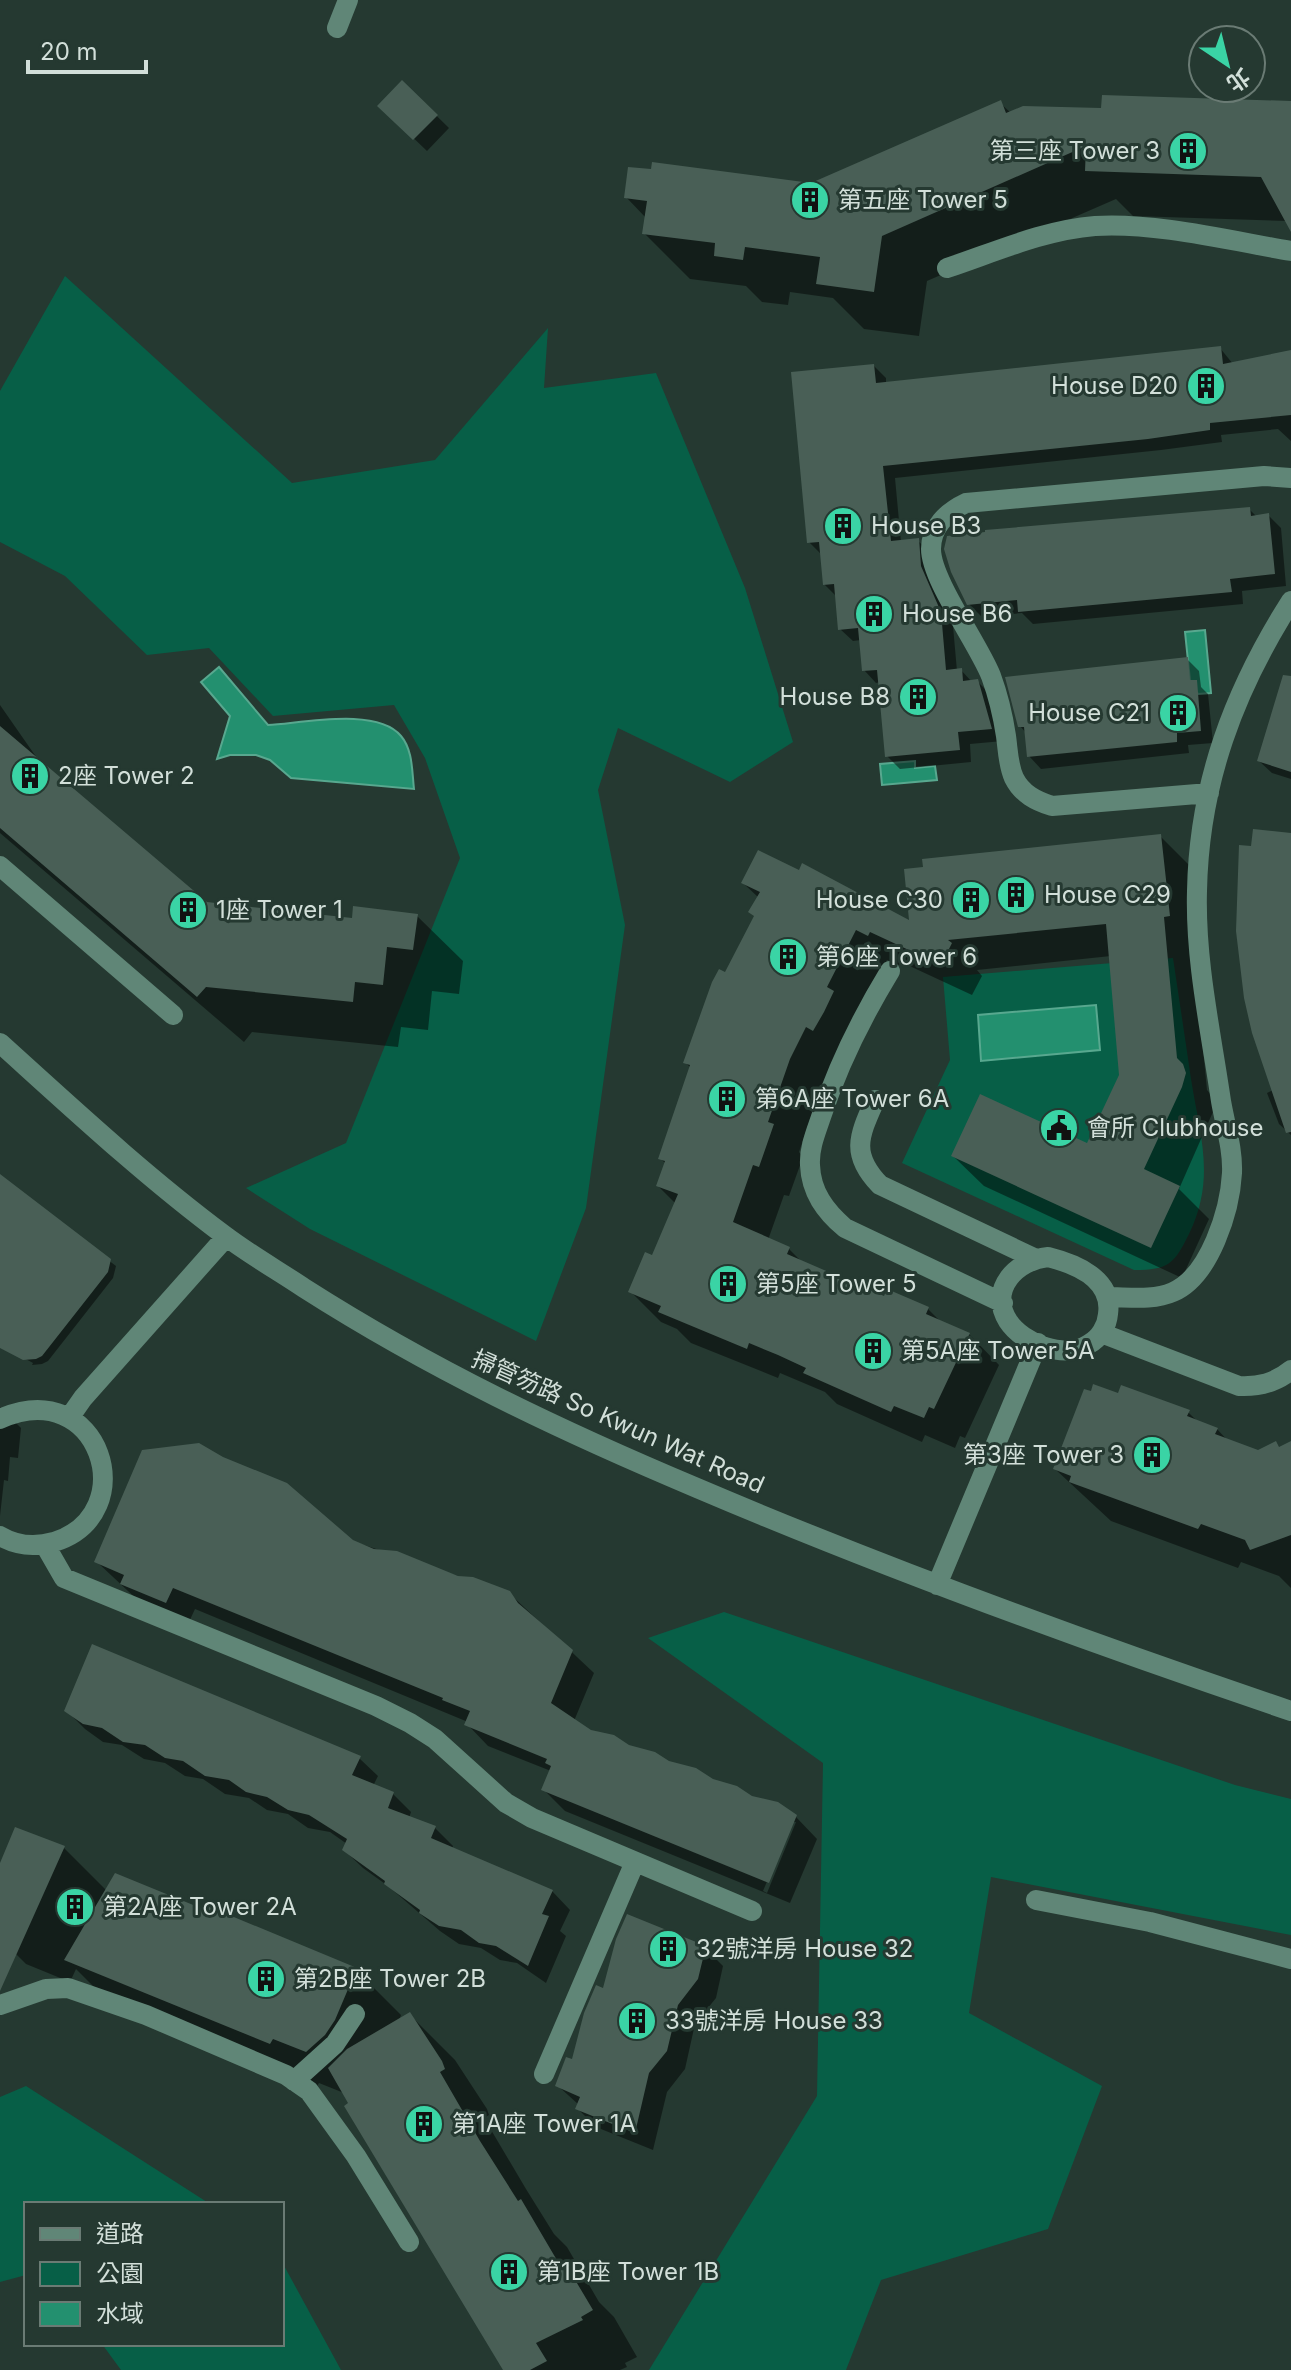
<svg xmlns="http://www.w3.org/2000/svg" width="1291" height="2370" font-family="Inter,'Noto Sans TC',sans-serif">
  <rect width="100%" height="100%" fill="#253931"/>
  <path fill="#075f47" d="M65 276 292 483 435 460 548 328 544 388 656 373 745 588 793 742 730 782 618 728 598 790 625 925 586 1208 536 1341 310 1229 246 1188 346 1143 460 858 425 758 394 705 273 716 209 648 147 655 65 576 0 542V391Z
    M1173 958C1179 998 1185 1038 1191 1079 1200 1136 1216 1178 1189 1234 1174 1264 1169 1270 1134 1270L902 1163 950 1060 943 977Z
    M724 1612 1235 1785 1291 1799V1935L991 1877 969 2013 1102 2086 1048 2229 881 2280 846 2370H649L817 2096 823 1763 648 1638Z
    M26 2086 210 2204H26V2275L0 2282V2097Z
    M282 2262 341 2370H121L102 2344H282Z"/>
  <path fill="#23906f" stroke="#58a88f" stroke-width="2" d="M1205 630 1211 693 1198 694 1190 680 1185 632Z
    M219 667 268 725C303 723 377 707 401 736 413 750 412 772 414 789L291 778 270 760 256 755H230L217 759 230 716 201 682Z
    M915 761V768L935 766 937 780 882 785 880 764Z
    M1096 1005 1100 1050 981 1061 978 1015Z"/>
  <path fill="#0007" fill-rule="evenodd" d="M402 82 449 128 427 151 380 106Z
    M1000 103 1011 113 1291 103V227L1287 221 1133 216 1116 199 927 281 919 336 864 329 833 298 790 292 788 305 762 302 746 286 690 279 644 233 646 218 626 197 811 185Z
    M1220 348 1233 364 1291 352V441L1278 429 1221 435 1222 442 1161 450 895 478 901 542 918 541 931 553 953 626 957 671 961 670 972 682 977 681 990 694 1003 741 970 744 971 762 900 769 887 756 880 682 876 683 864 670 861 640 853 641 840 629 837 597 824 584 822 555 809 542 874 366 886 378V384Z
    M1249 509 1257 517 1268 515 1281 528 1286 586 1242 591 1243 604 1033 624 1022 613 982 617 969 604Z
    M1187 659 1199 671 1201 687 1208 694 1213 743 1188 745 1189 753 1041 769 1029 756 1027 734 1020 726Z
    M1291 679V779L1272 773 1259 761Z
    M0 705 39 761 207 904 354 920 417 916 463 961 459 994 432 991 428 1030 401 1027 398 1047 252 1032 244 1042 0 833Z
    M1291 835V1135L1279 1124 1267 1093 1273 1090 1253 849Z
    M1160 836 1191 867 1193 947 1207 1090 1213 1097 1216 1105 1179 1189 1209 1219 1182 1278 984 1186 953 1156 1088 1146 1121 1075 1111 956 977 970 982 976 972 995 901 962 899 965 887 960 820 1090 799 1152 803 1157 789 1196 784 1195 768 1240 789 1249 803 1263 885 1298 928 1309 942 1323 969 1334 999 1365 965 1438 960 1436 955 1448 925 1435 922 1442 837 1404 825 1392 780 1373 778 1378 691 1343 677 1329 661 1322 630 1291 653 1258 676 1204 658 1186 666 1164 660 1158 691 1068 685 1062 756 917 759 898 743 883 911 923Z
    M0 1178 116 1266 113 1278 48 1361 42 1364 32 1365 33 1363 0 1345Z
    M0 1407 21 1428 18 1458 10 1457 8 1481 4 1480 0 1516Z
    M1188 1412 1199 1423 1217 1429 1229 1442 1258 1452 1280 1448 1291 1443V1588L1279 1576 1241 1562 1238 1568 1111 1521 1055 1469Z
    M352 1541 509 1593 594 1673 574 1721 590 1732 796 1817 817 1839 790 1903 565 1811 543 1789 551 1771 488 1746 467 1724 468 1722 195 1609 188 1624 144 1606 97 1562ZM792 1822H796L767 1893 763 1891Z
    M67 1711 359 1758 378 1776 373 1786 393 1794 411 1812 409 1818 435 1828 453 1846 452 1849 552 1891 570 1910 560 1931 566 1936 546 1983 517 1963 500 1960 481 1948 459 1944 440 1931 388 1886 363 1868 344 1850 347 1844 330 1832 308 1828 288 1814 267 1810 249 1798 225 1794 203 1779 185 1776 165 1763 144 1759 122 1745 103 1742 85 1729Z
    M64 1848 107 1891 356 1970 401 2015 399 2021 410 2015 455 2060 487 2109 489 2115 484 2118 526 2189 554 2234 567 2247 599 2302 614 2317 637 2357 625 2363 627 2367 620 2370H505L344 2093 319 2083 316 2088 112 2005 76 1969 70 1982 26 1964 0 1938V1869Z
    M705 1948 723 1966 716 1998 695 2024 685 2069 667 2092 653 2150 596 2127 577 2108 579 2105 557 2085 574 2062Z"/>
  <path fill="#495f56" d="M402 80 438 115 413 140 377 106Z
    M1102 95 1291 101V232L1261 177 1085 171 1086 146 882 236 874 292 816 284 820 257 745 247 743 260 714 256 715 243 642 234 647 201 624 198 628 167 651 169 652 162 811 183 1001 100 1006 113 1023 106 1101 108Z
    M1221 346 1223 364 1291 350V415L1210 423V430L1148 439 883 466 891 541 919 538 921 566 941 612 946 670 962 668 963 681 978 679 992 729 958 732 960 750 885 757 877 670 862 671 858 628 838 630 834 584 823 585 819 542 807 543 791 372 874 364 876 383Z
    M1250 507 1251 516 1269 513 1275 574 1230 579 1232 592 1018 612 1017 600 967 605 951 572 944 549 947 536 985 532V530Z
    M1188 657 1190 680H1197L1201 731 1177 733V742L1027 757 1024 727H1018L1005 677Z
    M1283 675 1291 676V772L1257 761Z
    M0 726 207 902 352 918 353 906 418 914 413 950 387 947 383 985 355 982 353 1002 206 987 197 997 0 828Z
    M1253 829 1291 833V1132L1286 1133 1252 1033 1244 998 1236 931 1239 845 1251 846Z
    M1161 834 1170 916 1164 917 1177 1058 1183 1064 1186 1073 1182 1087 1144 1169 1180 1186 1151 1248 951 1156 980 1094 1087 1143 1119 1075 1106 924 948 940 952 943 941 965 870 932 868 936 856 930 827 987 834 991 824 1012 813 1031 806 1027 790 1059 768 1122 774 1124 759 1167 753 1165 733 1222 790 1247 787 1254 884 1296 887 1289 929 1307 926 1314 970 1333 934 1409 929 1407 924 1418 894 1406 891 1412 803 1373 806 1368 778 1355 749 1343 747 1349 658 1312 661 1306 628 1292 645 1252 652 1255 678 1194 656 1186 665 1161 658 1159 690 1065 683 1063 712 982 719 969 725 972 754 916 748 912 760 892 741 883 758 850 799 870 802 863 909 920 904 869 923 867 922 859Z
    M0 1174 111 1259 108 1272 42 1356 36 1359 23 1360 0 1348Z
    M1093 1384 1118 1393 1121 1385 1190 1410 1187 1416 1218 1428 1215 1434 1258 1450 1276 1441 1279 1447 1291 1441V1535L1250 1550 1245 1540 1201 1524 1198 1529 1069 1482 1071 1476 1053 1469 1084 1389 1091 1391Z
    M199 1443 223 1457 287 1483 353 1540 374 1549 397 1551 458 1576 473 1577 510 1591 518 1603 573 1650 551 1703 591 1730 614 1735 629 1745 655 1752 669 1761 696 1768 713 1779 737 1786 752 1796 778 1802 797 1815 769 1883 541 1790 551 1766 545 1763 547 1759 464 1725 470 1711 442 1700 443 1698 173 1588 166 1603 120 1584 124 1575 94 1562 142 1450Z
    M92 1644 361 1756 352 1775 394 1792 388 1808 436 1826 431 1838 553 1890 542 1914 549 1916 528 1966 496 1946 479 1943 461 1930 439 1926 419 1913 420 1910 384 1884 385 1881 342 1850 347 1839 309 1815 288 1810 267 1797 246 1792 229 1780 205 1776 183 1761 165 1758 145 1745 123 1742 102 1728 83 1724 64 1711Z
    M15 1827 65 1846 0 1991V1863Z
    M115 1873 203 1909 205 1905 357 1968 335 2020 325 2035 306 2052 273 2039 270 2044 64 1960Z
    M627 1914 706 1946 698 1979 678 2005 667 2051 649 2073 635 2133 575 2109 580 2097 555 2086 566 2057 572 2059 584 2013 596 1985 603 1988 616 1939Z
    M410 2012 442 2061 445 2069 440 2072 480 2141 518 2201 521 2199 558 2262 565 2271 568 2268 593 2310 581 2317 583 2320 536 2343 547 2361 530 2370H503L344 2106 348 2103 328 2068 347 2049Z"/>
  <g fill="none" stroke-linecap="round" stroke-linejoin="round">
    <path stroke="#608677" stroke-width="20" d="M337 28 348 0
      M947 268C995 252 1044 230 1095 226 1154 222 1232 241 1291 251
      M1209 793 1052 806C1036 801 1022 794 1014 778 1008 765 1008 750 1006 736 1003 716 998 695 991 676 978 643 931 580 931 549 931 527 947 512 966 503L1264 476 1291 478
      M0 866 173 1015
      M890 971C862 1017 838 1065 821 1117 816 1132 809 1148 810 1165 811 1192 825 1211 845 1228L1003 1303
      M0 1043C73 1109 145 1176 224 1235 249 1254 277 1270 304 1288 431 1369 559 1430 697 1488 892 1571 1090 1643 1291 1711
      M875 1100C859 1136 850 1154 880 1185L1034 1258
      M1048 1257C1076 1264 1113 1279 1108 1314 1107 1326 1100 1338 1089 1344 1065 1360 1023 1344 1008 1321 988 1289 1017 1260 1048 1257Z
      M1107 1297C1128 1297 1153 1301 1173 1292 1210 1276 1230 1210 1232 1173 1233 1148 1225 1125 1221 1101 1211 1032 1195 961 1197 891 1199 783 1234 691 1291 601
      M1101 1333 1239 1386C1259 1387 1275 1383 1291 1370
      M69 1418 83 1398 226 1237
      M0 1419C100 1374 144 1514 54 1542 36 1547 17 1546 0 1536
      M45 1545 64 1578 376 1706 410 1723 435 1739 506 1803 532 1818 752 1911
      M937 1585 1038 1343
      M1036 1900 1150 1922 1291 1959
      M0 2005 46 1989 68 1988 146 2015 286 2075 309 2091 356 2156 409 2242
      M544 2074 635 1862
      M294 2081 335 2044 355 2014"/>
  </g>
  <defs>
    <g id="building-disc" transform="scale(2)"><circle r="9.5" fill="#3ad4a5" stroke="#253931"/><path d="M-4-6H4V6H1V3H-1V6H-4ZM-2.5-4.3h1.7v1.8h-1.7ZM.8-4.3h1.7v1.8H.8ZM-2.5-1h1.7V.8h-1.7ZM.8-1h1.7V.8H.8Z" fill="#111"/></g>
    <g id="civic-disc" transform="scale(2)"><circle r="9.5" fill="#3ad4a5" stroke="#253931"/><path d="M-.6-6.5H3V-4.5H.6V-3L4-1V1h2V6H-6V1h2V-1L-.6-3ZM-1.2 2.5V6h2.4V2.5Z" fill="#111"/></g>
  </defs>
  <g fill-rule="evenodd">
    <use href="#building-disc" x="1188" y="151"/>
    <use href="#building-disc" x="810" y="200"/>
    <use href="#building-disc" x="1206" y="386"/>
    <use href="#building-disc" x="843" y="526"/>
    <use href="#building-disc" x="874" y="614"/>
    <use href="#building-disc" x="918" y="697"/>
    <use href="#building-disc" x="1178" y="713"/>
    <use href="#building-disc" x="30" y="776"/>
    <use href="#building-disc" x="1016" y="895"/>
    <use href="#building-disc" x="971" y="900"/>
    <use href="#building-disc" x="188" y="910"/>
    <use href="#building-disc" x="788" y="957"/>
    <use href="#building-disc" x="727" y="1099"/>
    <use href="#civic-disc" x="1059" y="1128"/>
    <use href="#building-disc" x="728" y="1284"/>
    <use href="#building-disc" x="873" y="1351"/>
    <use href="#building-disc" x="1152" y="1455"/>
    <use href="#building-disc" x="75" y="1907"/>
    <use href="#building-disc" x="668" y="1949"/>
    <use href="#building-disc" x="266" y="1979"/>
    <use href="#building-disc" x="637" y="2021"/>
    <use href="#building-disc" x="424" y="2124"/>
    <use href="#building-disc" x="509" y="2272"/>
  </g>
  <g text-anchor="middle" stroke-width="6" stroke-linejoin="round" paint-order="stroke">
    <g font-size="24" fill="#d2dfd9" stroke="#253931" text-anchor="start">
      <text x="1160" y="159" text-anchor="end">第三座 Tower 3</text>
      <text x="838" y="208">第五座 Tower 5</text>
      <text x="1178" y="394" text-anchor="end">House D20</text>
      <text x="871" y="534">House B3</text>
      <text x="902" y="622">House B6</text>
      <text x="890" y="705" text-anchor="end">House B8</text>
      <text x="1150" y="721" text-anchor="end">House C21</text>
      <text x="58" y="784">2座 Tower 2</text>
      <text x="1044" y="903">House C29</text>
      <text x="943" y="908" text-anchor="end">House C30</text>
      <text x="216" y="918">1座 Tower 1</text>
      <text x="816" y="965">第6座 Tower 6</text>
      <text x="755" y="1107">第6A座 Tower 6A</text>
      <text x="1087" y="1136">會所 Clubhouse</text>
      <text x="756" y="1292">第5座 Tower 5</text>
      <text x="901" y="1359">第5A座 Tower 5A</text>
      <text x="1124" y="1463" text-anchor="end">第3座 Tower 3</text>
      <text x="103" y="1915">第2A座 Tower 2A</text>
      <text x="696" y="1957">32號洋房 House 32</text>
      <text x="294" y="1987">第2B座 Tower 2B</text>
      <text x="665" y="2029">33號洋房 House 33</text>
      <text x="452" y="2132">第1A座 Tower 1A</text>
      <text x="537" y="2280">第1B座 Tower 1B</text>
    </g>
    <g font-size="24" fill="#d2dfd9" stroke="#253931">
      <text transform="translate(618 1422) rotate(24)" y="8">掃管笏路 So Kwun Wat Road</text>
    </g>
  </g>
  <rect x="24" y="2202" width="260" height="144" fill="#253931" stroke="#6a7b74" stroke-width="2"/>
  <rect x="40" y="2228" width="40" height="12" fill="#608677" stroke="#6a7b74" stroke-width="2"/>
  <text x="96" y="2242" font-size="24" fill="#d2dfd9">道路</text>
  <rect x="40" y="2262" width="40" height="24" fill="#075f47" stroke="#6a7b74" stroke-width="2"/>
  <text x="96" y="2282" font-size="24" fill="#d2dfd9">公園</text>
  <rect x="40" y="2302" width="40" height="24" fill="#23906f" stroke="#6a7b74" stroke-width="2"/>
  <text x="96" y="2322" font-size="24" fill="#d2dfd9">水域</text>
  <g transform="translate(1227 64) rotate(145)"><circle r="38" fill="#253931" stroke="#6a7b74" stroke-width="2"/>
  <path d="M0-6L14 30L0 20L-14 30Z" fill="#3ad4a5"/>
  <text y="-12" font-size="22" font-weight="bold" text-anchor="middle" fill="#d2dfd9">北</text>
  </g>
  <path d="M28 60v12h118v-12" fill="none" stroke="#d2dfd9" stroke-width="4"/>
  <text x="40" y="60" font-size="24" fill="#d2dfd9" stroke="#253931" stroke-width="6" paint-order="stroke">20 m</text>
</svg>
